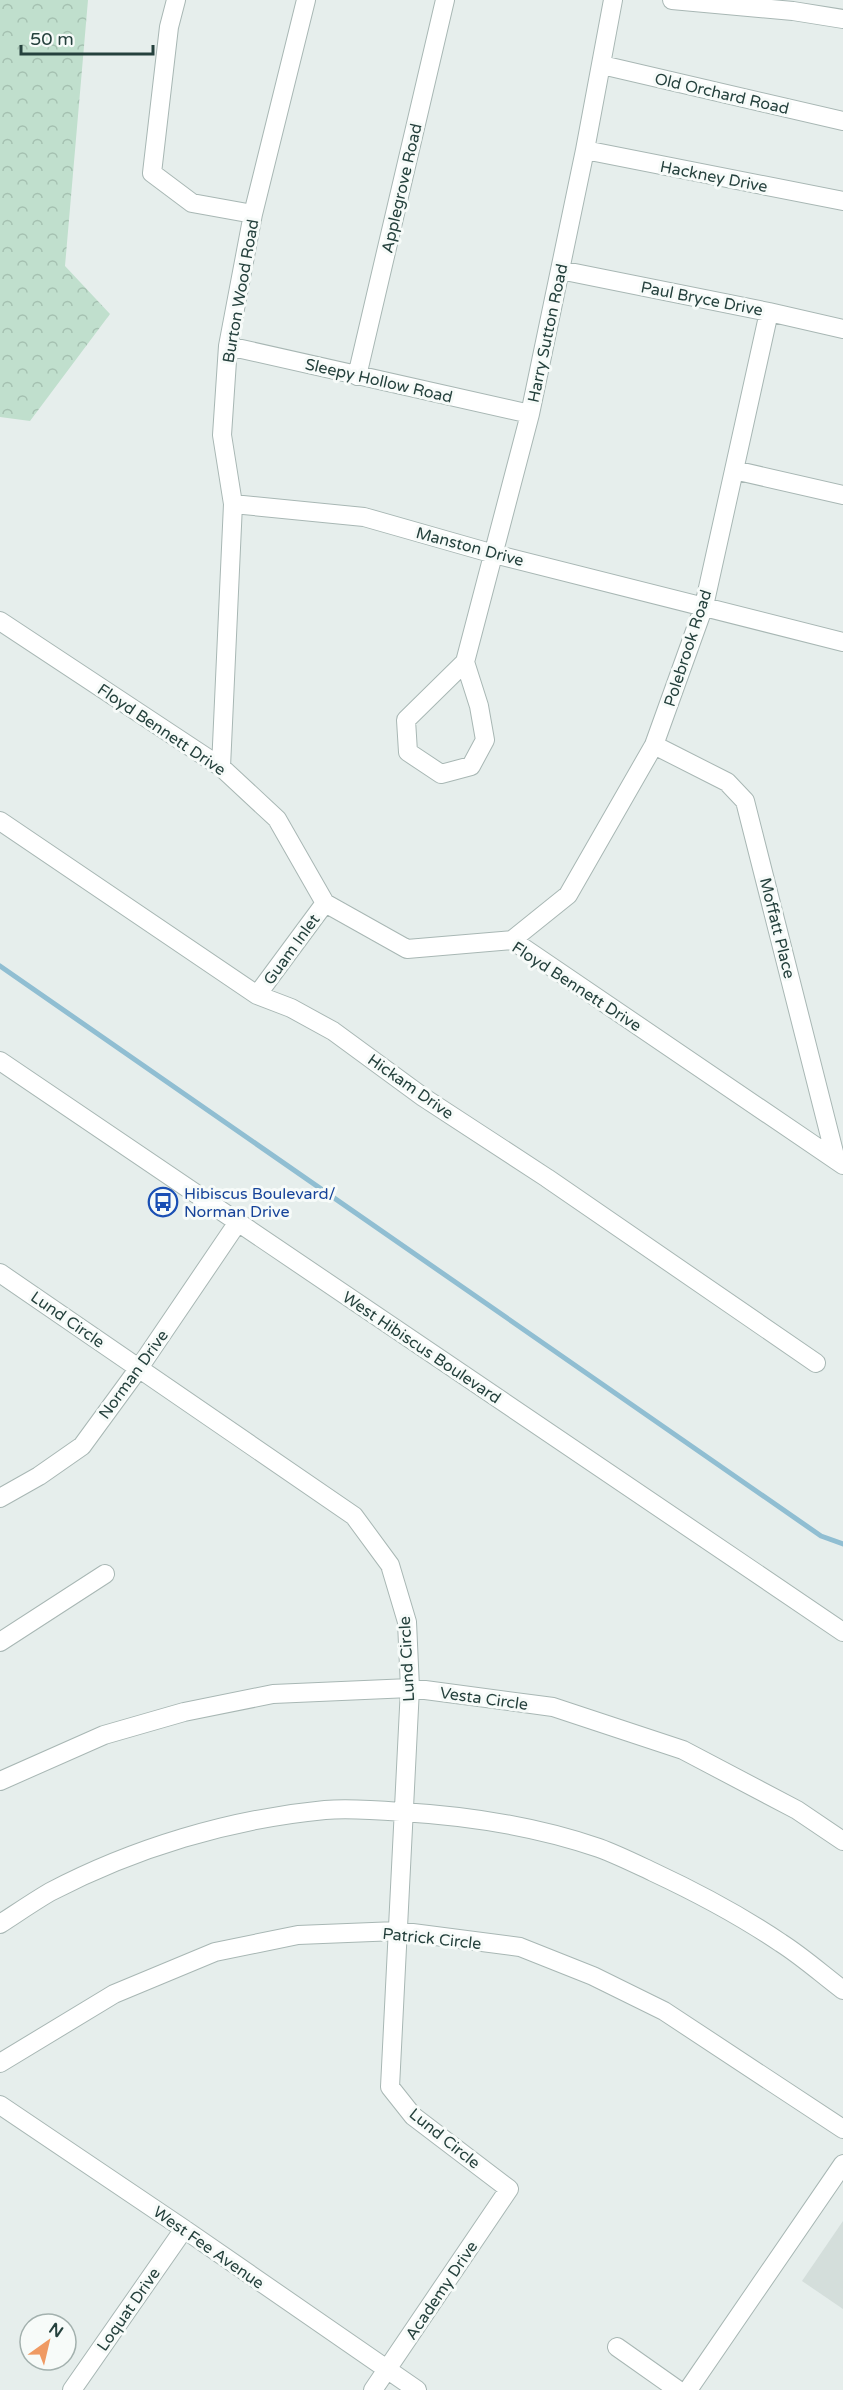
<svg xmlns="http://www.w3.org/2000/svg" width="843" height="2390" font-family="'Varela Round',sans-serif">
  <defs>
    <pattern id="forest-crowns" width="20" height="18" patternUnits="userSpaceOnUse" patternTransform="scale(1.5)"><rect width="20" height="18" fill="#c0dfcd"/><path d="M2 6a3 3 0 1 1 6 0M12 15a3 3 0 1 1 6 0" fill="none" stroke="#a5c1b1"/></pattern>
  </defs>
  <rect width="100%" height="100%" fill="#e6eeec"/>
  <path fill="#d4dedb" d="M843 2221V2309L802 2281Z"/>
  <path fill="url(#forest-crowns)" d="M0 0H88L65 266 110 314 30 421 0 417Z"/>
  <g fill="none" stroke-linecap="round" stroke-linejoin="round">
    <path stroke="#90bed2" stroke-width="5" d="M0 966 821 1536 843 1544"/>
    <g stroke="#a8b7b4" stroke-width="20">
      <path id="minor" d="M176 0 169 27 152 173 192 203 253 214
        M672 0 793 11 843 19
        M602 65 843 121
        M585 150 843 201
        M560 270 769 312 843 329
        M228 346 530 414
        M357 376 445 0
        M734 470 843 495
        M233 504 364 517 494 554 843 642
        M0 621 221 767 277 819 325 903 407 949 512 940 843 1165
        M465 662 479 706 485 740 471 766 441 774 408 752 406 720 465 662 530 414 585 150 613 0
        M654 745 727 782 745 801 836 1160
        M221 767 233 504 222 435 228 346 253 214 306 0
        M0 821 257 995 291 1008 333 1031 423 1097 547 1178 816 1363
        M512 940 568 895 654 745 704 606 769 312
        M257 995 325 903
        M0 1061 843 1632
        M0 1273 354 1516 390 1565 407 1622 410 1688 390 2087 413 2116 509 2189 373 2390
        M0 1498 39 1476 82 1446 139 1368 238 1222
        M0 1642 105 1574
        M0 1781 104 1735 184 1712 273 1694 410 1688 553 1707 683 1750 797 1810 843 1841
        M0 1924C17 1913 33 1902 50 1892 134 1848 230 1819 325 1810 351 1808 376 1810 402 1812 469 1816 535 1826 599 1848 618 1855 636 1864 653 1872 698 1893 741 1916 781 1943 803 1957 823 1975 843 1990
        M0 2063 114 1994 215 1952 298 1935 397 1931 520 1947 593 1976 664 2011 843 2129
        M0 2105 184 2229 417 2390
        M617 2347 678 2390
        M72 2390 184 2229
        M688 2390 843 2164"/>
    </g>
    <use href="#minor" stroke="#fff" stroke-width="18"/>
  </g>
  <defs>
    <g id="bus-ring" transform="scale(1.5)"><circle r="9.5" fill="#f7fbf9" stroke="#1a4fb4" stroke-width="1.5"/><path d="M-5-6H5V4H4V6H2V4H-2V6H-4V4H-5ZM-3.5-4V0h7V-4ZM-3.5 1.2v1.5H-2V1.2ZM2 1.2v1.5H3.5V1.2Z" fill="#1a4fb4"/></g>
  </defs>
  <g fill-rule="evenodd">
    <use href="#bus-ring" x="163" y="1202"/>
  </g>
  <g text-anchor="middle" stroke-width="6" stroke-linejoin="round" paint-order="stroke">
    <g font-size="16" fill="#25413d" stroke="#f7fbf9">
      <text transform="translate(722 93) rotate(13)" y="6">Old Orchard Road</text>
      <text transform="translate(714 176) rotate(11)" y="6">Hackney Drive</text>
      <text transform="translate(401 188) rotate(-77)" y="6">Applegrove Road</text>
      <text transform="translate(240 291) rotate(-80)" y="6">Burton Wood Road</text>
      <text transform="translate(702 298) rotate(11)" y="6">Paul Bryce Drive</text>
      <text transform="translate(547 333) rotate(-78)" y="6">Harry Sutton Road</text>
      <text transform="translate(379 380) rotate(13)" y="6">Sleepy Hollow Road</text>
      <text transform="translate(470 546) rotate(15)" y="6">Manston Drive</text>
      <text transform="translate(687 648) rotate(-72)" y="6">Polebrook Road</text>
      <text transform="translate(162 729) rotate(34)" y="6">Floyd Bennett Drive</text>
      <text transform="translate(778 928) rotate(76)" y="6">Moffatt Place</text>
      <text transform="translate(291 949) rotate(-54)" y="6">Guam Inlet</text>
      <text transform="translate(577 986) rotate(33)" y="6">Floyd Bennett Drive</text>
      <text transform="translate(411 1086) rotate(35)" y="6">Hickam Drive</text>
      <text transform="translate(68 1319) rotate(35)" y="6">Lund Circle</text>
      <text transform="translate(422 1347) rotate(34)" y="6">West Hibiscus Boulevard</text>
      <text transform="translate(133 1374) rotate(-54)" y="6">Norman Drive</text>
      <text transform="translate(406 1659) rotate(-93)" y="6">Lund Circle</text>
      <text transform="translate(484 1698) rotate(8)" y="6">Vesta Circle</text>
      <text transform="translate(432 1938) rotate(6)" y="6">Patrick Circle</text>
      <text transform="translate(445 2138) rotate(39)" y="6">Lund Circle</text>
      <text transform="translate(209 2247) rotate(35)" y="6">West Fee Avenue</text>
      <text transform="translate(441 2290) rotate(-56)" y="6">Academy Drive</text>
      <text transform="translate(128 2309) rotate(-55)" y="6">Loquat Drive</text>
    </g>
    <g font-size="16" fill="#164399" stroke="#f7fbf9" text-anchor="start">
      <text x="184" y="1199">Hibiscus Boulevard/<tspan x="184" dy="18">Norman Drive</tspan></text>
    </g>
  </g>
  <g transform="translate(48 2342) rotate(34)"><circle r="28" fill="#f7fbf9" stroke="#a3b1ae" stroke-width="1.5"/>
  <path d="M0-4.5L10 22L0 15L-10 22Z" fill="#ef9a63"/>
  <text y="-9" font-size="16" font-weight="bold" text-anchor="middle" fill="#25413d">N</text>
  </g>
  <path d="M21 45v9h132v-9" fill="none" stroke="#25413d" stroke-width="3"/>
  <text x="30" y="45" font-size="18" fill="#25413d" stroke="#f7fbf9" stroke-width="4.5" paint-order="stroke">50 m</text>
</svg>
